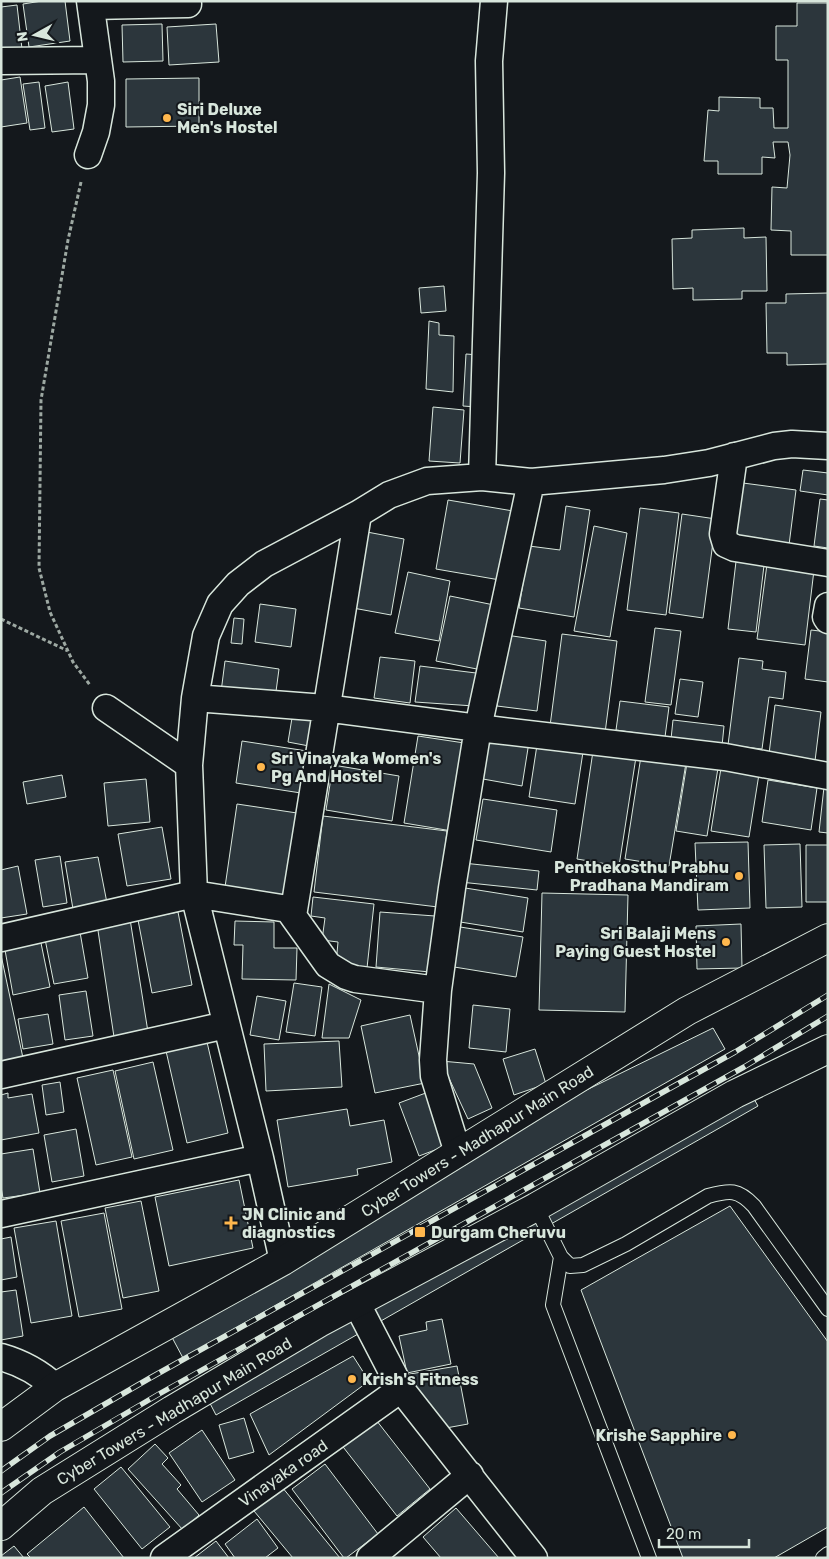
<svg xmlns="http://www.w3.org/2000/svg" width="829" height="1559" font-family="Rubik,sans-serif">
  <rect width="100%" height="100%" fill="#14181c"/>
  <path fill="#2c363c" stroke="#d8e6dc" d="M42 1H65L70 41 29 47 23 4Z
    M797 3H828V255H791V231L771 230 772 187 787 188 790 155 788 142H773L775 158 762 157V174H718V161H704L708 110 719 111V97L760 98V108H773L774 128H788V60H776V26H797Z
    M17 5 22 49 1 51V7Z
    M162 24 163 61 123 62 122 25Z
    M216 24 219 62 169 65 167 27Z
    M20 77 27 123 1 127V80Z
    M199 78V126L126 127V79Z
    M39 82 45 128 30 130 23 84Z
    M68 82 74 129 52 132 45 86Z
    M744 228V238L766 237 767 291H742V299L693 300V288L673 289 672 239 692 238V230Z
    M444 286 446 311 421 313 419 288Z
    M828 293V364L787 365V353H767L766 303H786V294Z
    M429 321 439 323V335L454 336 453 392 426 389Z
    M466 354 479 355 477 407 463 406Z
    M433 407 464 410 460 463 429 461Z
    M803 470 828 473V495L800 491Z
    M743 483 796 490 789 545 735 538Z
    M820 499 828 500V548L814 546Z
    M448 500 519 512 500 580 436 569Z
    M566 506 590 510 574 617 519 608 529 546 560 550Z
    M640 508 679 513 666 615 627 610Z
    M682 514 716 519 703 618 669 613Z
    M594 526 627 533 610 637 574 631Z
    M367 532 404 539 391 615 353 608Z
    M737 553 765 557 756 632 728 629Z
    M767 564 814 570 805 645 757 639Z
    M408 572 450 581 439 641 395 633Z
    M450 596 494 605 482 670 436 661Z
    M260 604 296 609 291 647 255 642Z
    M234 618 244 619 242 644 231 643Z
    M655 628 681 631 671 705 645 702Z
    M811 630 828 632V682L805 679Z
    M562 634 617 641 605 733 550 726Z
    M506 635 546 641 537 711 497 706Z
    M380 657 415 661 410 703 374 698Z
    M739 658 763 661 762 669 786 672 783 699 769 697 762 749 728 745Z
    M225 661 279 669 275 699 221 692Z
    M420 666 484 674 474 706 415 702Z
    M680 679 703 682 698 717 675 714Z
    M620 701 669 707 665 737 616 730Z
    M775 705 821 712 815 761 769 754Z
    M293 712 314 716 309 746 288 742Z
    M673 720 724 726 722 746 671 739Z
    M418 736 471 744 458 832 404 823Z
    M490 736 529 742 522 786 483 779Z
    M242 741 307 751 301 793 236 783Z
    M537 745 583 752 575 804 529 797Z
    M593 751 636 757 619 866 577 859Z
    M641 756 686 763 669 866 625 859Z
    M687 763 718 768 707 836 676 831Z
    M333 765 399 776 392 821 326 810Z
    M721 768 759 774 749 837 711 831Z
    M62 775 66 797 27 804 23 782Z
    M146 779 150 822 108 826 104 783Z
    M768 780 817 788 811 830 762 822Z
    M824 787H828V833L819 832Z
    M483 799 557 810 551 852 476 840Z
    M237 804 297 813 284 903 224 894Z
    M323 816 447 831 438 907 314 892Z
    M162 827 171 879 127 886 118 834Z
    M748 842 750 908 698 910 695 843Z
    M800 844 802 907 766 908 764 845Z
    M806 845H828V902H806Z
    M60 856 67 903 43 907 35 860Z
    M98 857 107 903 73 909 65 862Z
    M463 863 539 871 537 890 460 882Z
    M18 866 27 914 1 918V870Z
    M459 887 528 898 523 932 454 921Z
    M542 893 628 895 625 1012 539 1010Z
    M313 897 374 904 367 968 336 964 338 942 322 940 325 918 311 916Z
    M178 912 192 985 152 993 138 920Z
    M380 912 435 916 430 972 376 967Z
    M130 919 148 1032 114 1037 97 924Z
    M235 921 274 922V948H297L296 980 242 979 243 945H234Z
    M741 924 742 968 697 969 696 926Z
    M454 926 523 937 516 977 448 966Z
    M80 932 88 978 54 984 45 939Z
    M41 943 50 987 13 995 5 950Z
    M1 955 23 1058 1 1062Z
    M294 983 322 987 315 1036 286 1032Z
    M329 984 361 1000 349 1038H322Z
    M86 991 93 1036 65 1040 59 995Z
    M257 996 286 1001 279 1040 250 1035Z
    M473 1005 510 1009 506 1052 469 1048Z
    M48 1014 53 1044 23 1049 18 1019Z
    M410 1015 425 1083 375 1093 361 1026Z
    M713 1028 725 1049 183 1358 167 1328 458 1153Z
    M339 1041 342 1087 266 1091 264 1044Z
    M207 1042 228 1133 187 1143 166 1051Z
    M535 1049 546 1084 514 1095 503 1059Z
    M441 1061 474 1064 492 1108 468 1119Z
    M153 1062 173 1150 134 1159 115 1071Z
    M113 1070 132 1157 96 1165 77 1078Z
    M741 1076 758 1106 216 1415 200 1384Z
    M60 1082 64 1112 46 1115 42 1085Z
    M431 1091 451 1144 419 1156 399 1103Z
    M8 1093V1098L32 1094 39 1133 1 1140V1095Z
    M347 1109 350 1126 384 1120 392 1162 357 1169 358 1175 288 1187 277 1120Z
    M76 1129 84 1176 52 1182 44 1135Z
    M33 1149 40 1193 3 1198 1 1187V1154Z
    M239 1180 253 1248 169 1266 155 1197Z
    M141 1201 159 1291 123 1298 105 1208Z
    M730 1206 828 1342V1527L774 1558H683L581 1290Z
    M104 1213 122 1309 79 1317 61 1221Z
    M56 1221 72 1316 31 1323 14 1228Z
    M11 1237 17 1277 1 1280V1239Z
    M16 1290 23 1336 1 1340V1292Z
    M442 1319 451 1364 407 1373 399 1336 427 1330 426 1322Z
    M353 1356 369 1381 269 1455 250 1414Z
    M457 1366 468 1424 435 1430 415 1404 410 1374Z
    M373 1416 430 1489 397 1516 340 1443Z
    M244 1418 254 1452 229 1459 219 1425Z
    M202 1430 235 1480 202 1502 169 1453Z
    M155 1444 168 1458 162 1464 181 1485 177 1489 199 1515 183 1530 128 1469Z
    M325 1464 378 1534 346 1558H344L292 1489Z
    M121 1467 170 1527 142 1549 94 1489Z
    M282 1487 340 1558H293L254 1511Z
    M84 1507 124 1558H31L27 1554Z
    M456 1508 499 1558H441L423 1537Z
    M257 1519 278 1548 265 1558H235L225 1544Z
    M216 1541 229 1558H194Z
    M14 1546 24 1558H1V1556Z"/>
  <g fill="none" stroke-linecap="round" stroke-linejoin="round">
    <g stroke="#d8e6dc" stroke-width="16">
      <path id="lane" d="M536 1207 561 1257 570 1266 583 1265 626 1244 708 1196C730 1190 738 1189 754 1206L828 1309
        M561 1257 553 1305 649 1558
        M823 1558 828 1554"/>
    </g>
    <g stroke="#d8e6dc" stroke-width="29">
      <path id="street" d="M91 6 188 4
        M1 61 97 60
        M88 155 96 132 101 105V81L90 1
        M734 456 723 534 726 544 735 548 828 563
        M482 477 491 173 489 61 494 1
        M828 606 826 617 828 620
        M195 698 325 708 478 728 725 757 828 776
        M106 708 189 765
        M293 916 358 514
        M1 938 194 894 288 909 328 965 346 976 355 979 438 990
        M1 1075 226 1025
        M458 1153 434 1076 433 1060 438 990 452 888 478 728 531 482
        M1 1214 260 1158
        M283 1261 260 1158 194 894 189 765 195 698 206 636 220 604 238 584 264 564 358 514 389 495 427 481 482 477 531 482 664 470 709 463 774 446 792 444 828 446
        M357 1304 401 1389 534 1558
        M1 1357C22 1363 39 1372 55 1387
        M164 1558 401 1389
        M370 1558 470 1475"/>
    </g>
    <g stroke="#d8e6dc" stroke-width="30">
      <path id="primary" d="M1 1427 55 1387 283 1261 687 1011 828 938
        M1 1526 42 1491 172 1410 319 1323 536 1207 735 1094 828 1049"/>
    </g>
    <path stroke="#9da8a2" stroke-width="3" stroke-dasharray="4 2.5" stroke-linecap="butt" d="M81 182 68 240 41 400 39 568 50 612 73 662 90 685
      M1 619 68 651"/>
    <use href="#lane" stroke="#14181c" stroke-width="14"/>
    <use href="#street" stroke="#14181c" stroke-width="26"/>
    <use href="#primary" stroke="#14181c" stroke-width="28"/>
    <g stroke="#d8e6dc" stroke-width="5.5">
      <path id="rail" d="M1 1471 50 1436 150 1378 735 1052 828 995
        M1 1493 60 1452 159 1394 744 1067 828 1016"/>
    </g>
    <use href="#rail" stroke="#14181c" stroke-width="4" stroke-dasharray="11" stroke-linecap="butt"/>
  </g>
  <g fill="#ffb74d" stroke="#14181c" stroke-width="2">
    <circle cx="167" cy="118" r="5"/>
    <circle cx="261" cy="767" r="5"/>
    <circle cx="739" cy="876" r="5"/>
    <circle cx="726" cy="942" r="5"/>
    <path d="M228.5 1215.5h5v5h5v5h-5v5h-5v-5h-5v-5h5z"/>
    <rect x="414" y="1226" width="12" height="12" rx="2.5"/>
    <circle cx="352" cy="1379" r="5"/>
    <circle cx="732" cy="1435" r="5"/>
  </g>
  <g text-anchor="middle" stroke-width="4" stroke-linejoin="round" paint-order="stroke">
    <g font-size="16" font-weight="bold" fill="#d8e6dc" stroke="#14181c" text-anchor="start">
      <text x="177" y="115">Siri Deluxe<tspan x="177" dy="18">Men's Hostel</tspan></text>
      <text x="271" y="764">Sri Vinayaka Women's<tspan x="271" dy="18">Pg And Hostel</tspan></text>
      <text x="729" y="873" text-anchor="end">Penthekosthu Prabhu<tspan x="729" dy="18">Pradhana Mandiram</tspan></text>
      <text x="716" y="939" text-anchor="end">Sri Balaji Mens<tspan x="716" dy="18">Paying Guest Hostel</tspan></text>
      <text x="242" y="1220">JN Clinic and<tspan x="242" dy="18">diagnostics</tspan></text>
      <text x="431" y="1238">Durgam Cheruvu</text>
      <text x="362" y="1385">Krish's Fitness</text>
      <text x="722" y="1441" text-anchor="end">Krishe Sapphire</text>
    </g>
    <g font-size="16" fill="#d8e6dc" stroke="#14181c">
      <text transform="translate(477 1141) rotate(-32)" y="6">Cyber Towers - Madhapur Main Road</text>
      <text transform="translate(174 1411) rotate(-31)" y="6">Cyber Towers - Madhapur Main Road</text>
      <text transform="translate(283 1473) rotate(-35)" y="6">Vinayaka road</text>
    </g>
  </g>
  <rect width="829" height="1559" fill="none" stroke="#d8e6dc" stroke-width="5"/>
  <g transform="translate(35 35) rotate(262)" stroke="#14181c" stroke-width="4" paint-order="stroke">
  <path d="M0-4L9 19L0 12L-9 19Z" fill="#d8e6dc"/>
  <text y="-8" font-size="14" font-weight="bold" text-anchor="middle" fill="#d8e6dc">N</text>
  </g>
  <path d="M659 1539v8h90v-8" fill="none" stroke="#d8e6dc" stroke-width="2.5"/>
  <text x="666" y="1539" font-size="15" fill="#d8e6dc" stroke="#14181c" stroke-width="4" paint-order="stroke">20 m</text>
</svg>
